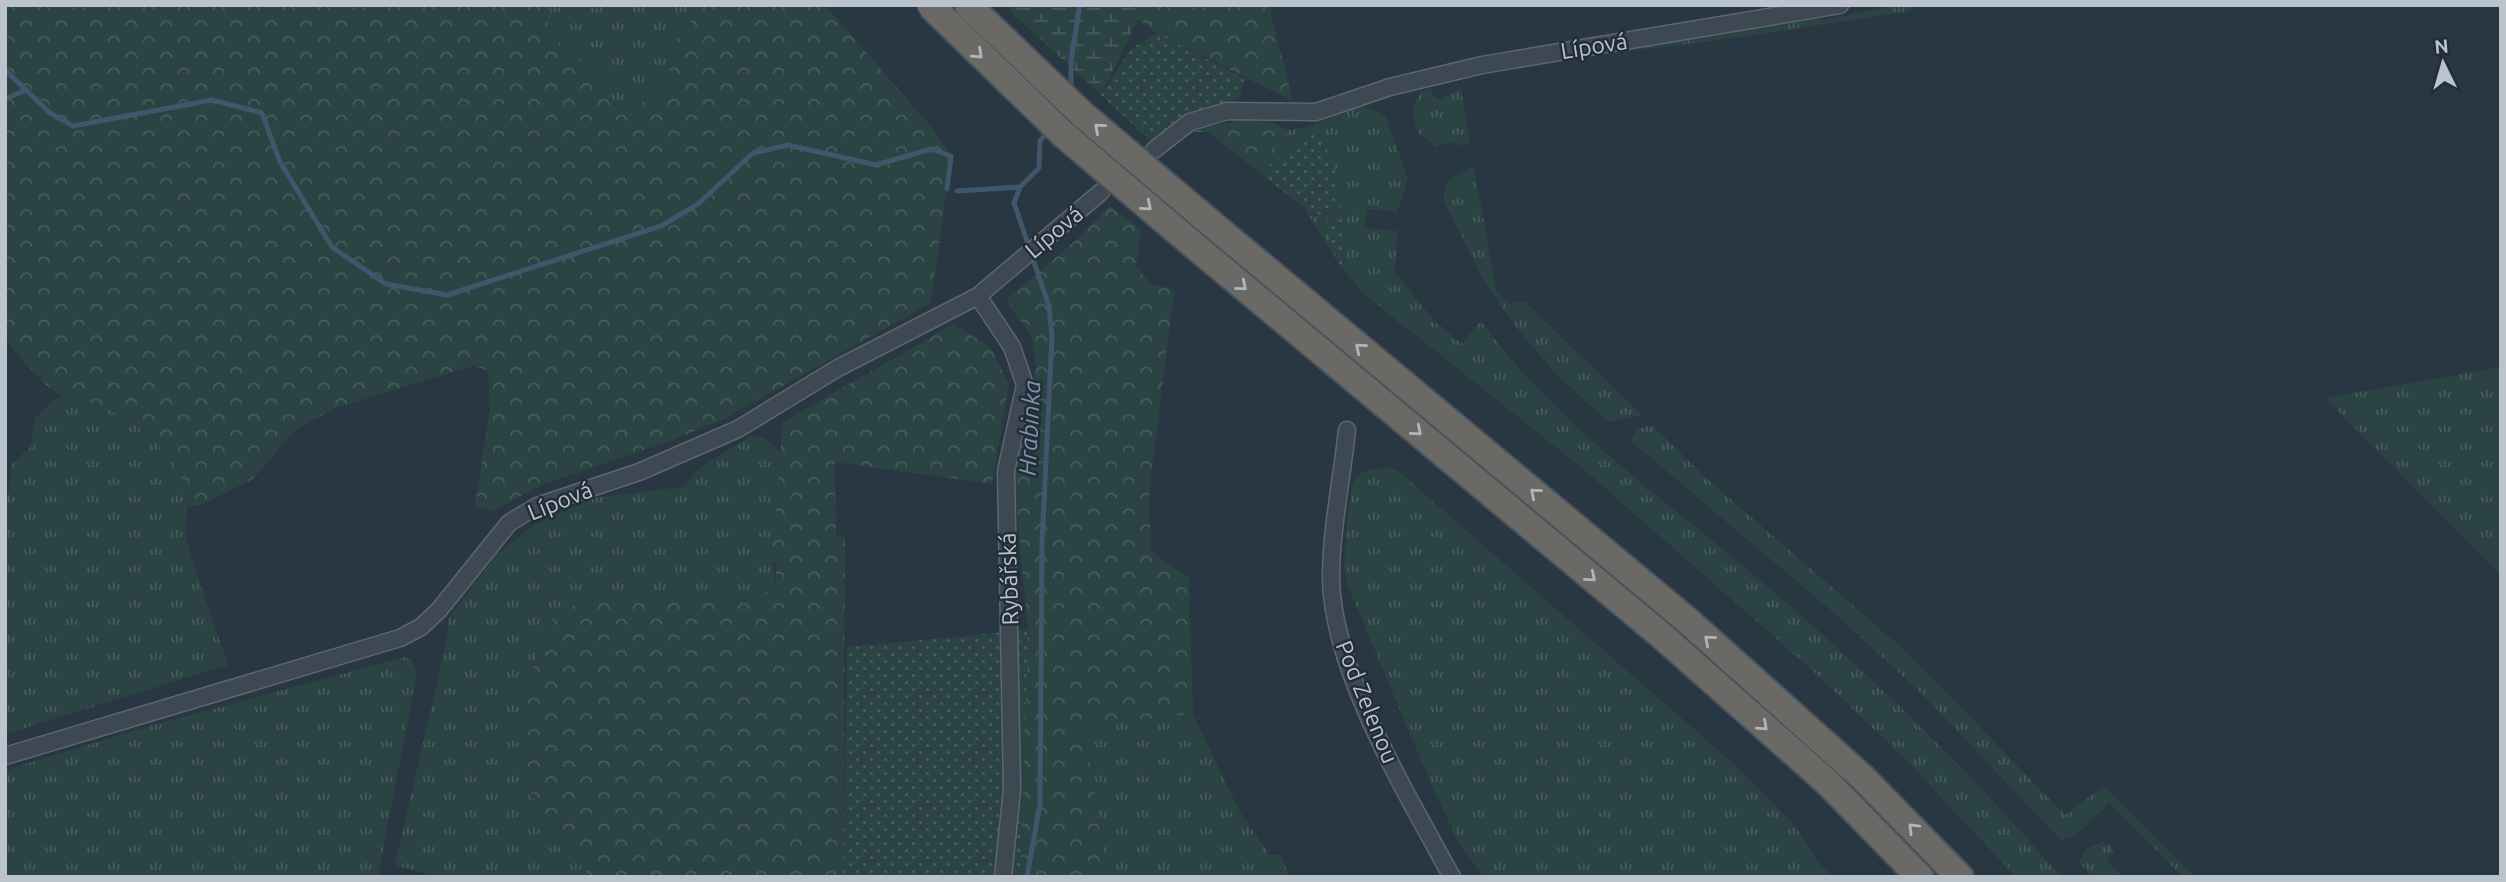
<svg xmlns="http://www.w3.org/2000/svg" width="2506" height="882" font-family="Ubuntu,sans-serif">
  <defs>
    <pattern id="grass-tufts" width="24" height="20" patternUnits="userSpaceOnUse" patternTransform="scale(1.75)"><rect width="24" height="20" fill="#2b4343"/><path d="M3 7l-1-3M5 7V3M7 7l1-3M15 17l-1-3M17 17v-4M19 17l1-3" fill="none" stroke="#485c5d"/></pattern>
    <pattern id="forest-crowns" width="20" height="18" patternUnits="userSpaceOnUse" patternTransform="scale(1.75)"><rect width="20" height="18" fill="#2b4343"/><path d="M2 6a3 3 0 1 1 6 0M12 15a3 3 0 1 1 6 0" fill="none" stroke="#485c5d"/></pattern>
    <pattern id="wetland-marsh" width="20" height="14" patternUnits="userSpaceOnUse" patternTransform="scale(1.75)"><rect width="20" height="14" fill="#2b4343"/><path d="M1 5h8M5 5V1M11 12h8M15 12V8" fill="none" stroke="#485c5d"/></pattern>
    <pattern id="park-dots" width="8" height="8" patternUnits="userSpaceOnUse" patternTransform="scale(1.75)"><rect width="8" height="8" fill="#2b4343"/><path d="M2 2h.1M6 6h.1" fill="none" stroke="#485c5d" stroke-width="1.8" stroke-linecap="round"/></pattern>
  </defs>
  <rect width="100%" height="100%" fill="#293743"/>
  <path fill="url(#grass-tufts)" d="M540 5H701C681 39 668 37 670 81 654 99 641 105 616 107L601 76 556 43Z
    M1896 5H1913L1911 11 1720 40 1593 55V52L1817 18 1821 21Z
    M1430 88 1435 98 1440 99 1461 88 1470 143 1460 146 1458 142 1435 146 1419 134C1410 116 1410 97 1430 88Z
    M1361 105 1385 115 1408 179 1397 212 1368 209 1364 228 1397 231 1395 272 1436 323 1462 344 1481 321C1558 427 1669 502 1768 587 1872 676 1971 772 2061 877H2016L1905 759 1812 670 1589 474 1364 294 1339 264H1346L1342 218 1330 235 1331 251 1309 216 1341 213 1268 167 1265 177 1255 169 1288 130C1315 128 1335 115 1361 105Z
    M1474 166 1496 291 1509 304 1524 301 1642 415 1608 422 1555 373 1516 327 1482 277 1444 201C1443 178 1457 175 1474 166Z
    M2501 367V575L2325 398Z
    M62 396C112 399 175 444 187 493 190 507 183 523 186 536 197 580 214 622 228 665L5 734V511L12 464 31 446 35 419 52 401Z
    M1652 425 1705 477 1912 657 2065 815 2104 786 2195 877H2183L2109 803 2075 836 2061 840 1922 694 1833 612 1631 441 1636 430Z
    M751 436 764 437 783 455 772 553 776 586 750 601 681 598 668 593 604 598 577 604 555 616 525 777 541 817 558 821 574 857 591 877H439L395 865 447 639 448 619 497 554 534 525 593 498 683 487 701 467Z
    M1389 468 1398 471 1734 764 1796 827 1816 860 1834 877H1484L1459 843 1432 786 1347 584 1344 569 1346 530 1352 485C1361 468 1371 469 1389 468Z
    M405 657 412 660 417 672 378 877H5V770L150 726Z
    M1193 714 1240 812 1270 855H1280L1290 877H1105L1092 770 1084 740 1087 725Z
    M2102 842 2111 846 2113 852 2106 860 2123 877H2092L2079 862 2086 849Z"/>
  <path fill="url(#forest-crowns)" d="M5 5H540L556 43 601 76 616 107C641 105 654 99 670 81 668 34 680 42 701 5H825L933 129 951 156 931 303 722 420 667 442 544 484 492 511 475 506 490 408 488 370 473 366 335 408 295 430 253 479 201 505 188 506C188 489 180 474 171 461 142 423 122 414 78 398 73 397 67 398 62 396 45 389 16 353 5 338Z
    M1145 5H1272L1271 14 1293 101 1156 33 1137 18Z
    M1245 120 1274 123 1288 130 1255 169 1208 132H1194L1201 127Z
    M1109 206 1141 229 1136 267 1152 284 1174 290 1149 493 1151 551 1189 578 1193 714 1087 725 1084 740 1092 770 1105 877H1020L1028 630 1014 482 1036 369 1032 337 1006 300 1081 236Z
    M954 324 991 348 1009 384 992 484 835 462 836 536 845 537 843 877H591L574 857 558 821 541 817 525 777 527 691 544 630 555 616 577 604 604 598 669 593 681 598 749 601 776 586V565L772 553 783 422Z"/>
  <path fill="url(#wetland-marsh)" d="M1011 5H1145L1101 95 1010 11Z"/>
  <path fill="url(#park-dots)" d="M1156 33 1245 79 1239 98 1196 112 1153 143 1101 95 1131 49Z
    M1312 128 1334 161 1341 212 1309 216 1304 208 1265 177 1268 167Z
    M1342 218 1346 264H1339L1331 251 1327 220Z
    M1028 630 1020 877H843L847 647Z"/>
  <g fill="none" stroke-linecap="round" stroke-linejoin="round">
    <path stroke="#40566a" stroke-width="5" d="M5 70 50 113 73 126 212 100 262 113 280 162 332 247 386 284 447 295 661 226 698 204 753 153 788 145 876 165 931 149 951 156 947 189
      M1071 92V60L1080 5
      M5 99 26 90
      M957 191 1020 187
      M1027 877 1040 804 1042 542 1052 337 1049 306 1014 203 1020 187 1039 168 1040 141 1049 129"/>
    <g stroke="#5c6670" stroke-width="19">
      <path id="minor" d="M1154 150 1190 122 1227 111 1316 112 1390 87 1482 65 1840 5
        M978 296 1012 347 1025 385 1006 471 1012 789 1003 877
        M1347 430C1342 478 1331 530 1331 578 1332 671 1408 796 1452 877
        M5 756 400 638 421 627 439 610 509 523 537 506 639 472 738 429 838 368 978 296 1101 192"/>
    </g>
    <g stroke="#48535d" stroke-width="30">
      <path id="trunk" d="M1207 220 1688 621 1862 777 1960 877
        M1190 242 1662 636 1826 781 1920 877"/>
    </g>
    <use href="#minor" stroke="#3e4852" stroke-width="16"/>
    <use href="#trunk" stroke="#6a6966" stroke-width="26"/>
    <g stroke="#48535d" stroke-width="30" stroke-linecap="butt">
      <path id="trunk-bridge" d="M930 5 1063 134 1190 242
        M968 5 1083 115 1207 220"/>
    </g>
    <use href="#trunk-bridge" stroke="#6a6966" stroke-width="26"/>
  </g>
  <defs><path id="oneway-chevron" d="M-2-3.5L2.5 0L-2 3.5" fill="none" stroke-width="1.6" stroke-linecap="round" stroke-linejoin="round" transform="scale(1.75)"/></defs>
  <g stroke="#afb6bd">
    <use href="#oneway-chevron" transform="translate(978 54) rotate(43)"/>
    <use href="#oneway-chevron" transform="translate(1099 128) rotate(-139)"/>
    <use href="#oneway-chevron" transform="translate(1147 206) rotate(40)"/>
    <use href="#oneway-chevron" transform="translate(1242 286) rotate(40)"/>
    <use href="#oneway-chevron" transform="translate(1360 348) rotate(-140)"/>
    <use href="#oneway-chevron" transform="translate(1417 431) rotate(40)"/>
    <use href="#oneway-chevron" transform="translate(1535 493) rotate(-140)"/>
    <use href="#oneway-chevron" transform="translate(1591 577) rotate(40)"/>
    <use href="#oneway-chevron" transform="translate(1709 640) rotate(-139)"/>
    <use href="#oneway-chevron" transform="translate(1763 726) rotate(42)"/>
    <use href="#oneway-chevron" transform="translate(1913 828) rotate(-135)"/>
  </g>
  <g text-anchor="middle" stroke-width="5" stroke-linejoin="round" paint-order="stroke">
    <g font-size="23" fill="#bbc3cc" stroke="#222d38">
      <text transform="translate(1594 46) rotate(-9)" y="8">Lípová</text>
      <text transform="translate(1054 232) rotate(-40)" y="8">Lípová</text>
      <text transform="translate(560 501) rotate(-22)" y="8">Lípová</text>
      <text transform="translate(1009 579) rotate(-92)" y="8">Rybářská</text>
      <text transform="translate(1367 702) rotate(68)" y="8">Pod Zelenou</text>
    </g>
    <g font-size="24" font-style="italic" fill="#7e96ac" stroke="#222d38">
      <text transform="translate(1030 428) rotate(-87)" y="8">Hrabinka</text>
    </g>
  </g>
  <rect width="2506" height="882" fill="none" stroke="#bbc3cc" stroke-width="14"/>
  <g transform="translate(2443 63) rotate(355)" stroke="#222d38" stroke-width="5" paint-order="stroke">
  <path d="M0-5L12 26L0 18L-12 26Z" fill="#bbc3cc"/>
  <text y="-10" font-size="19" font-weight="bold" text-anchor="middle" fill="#bbc3cc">N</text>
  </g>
</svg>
